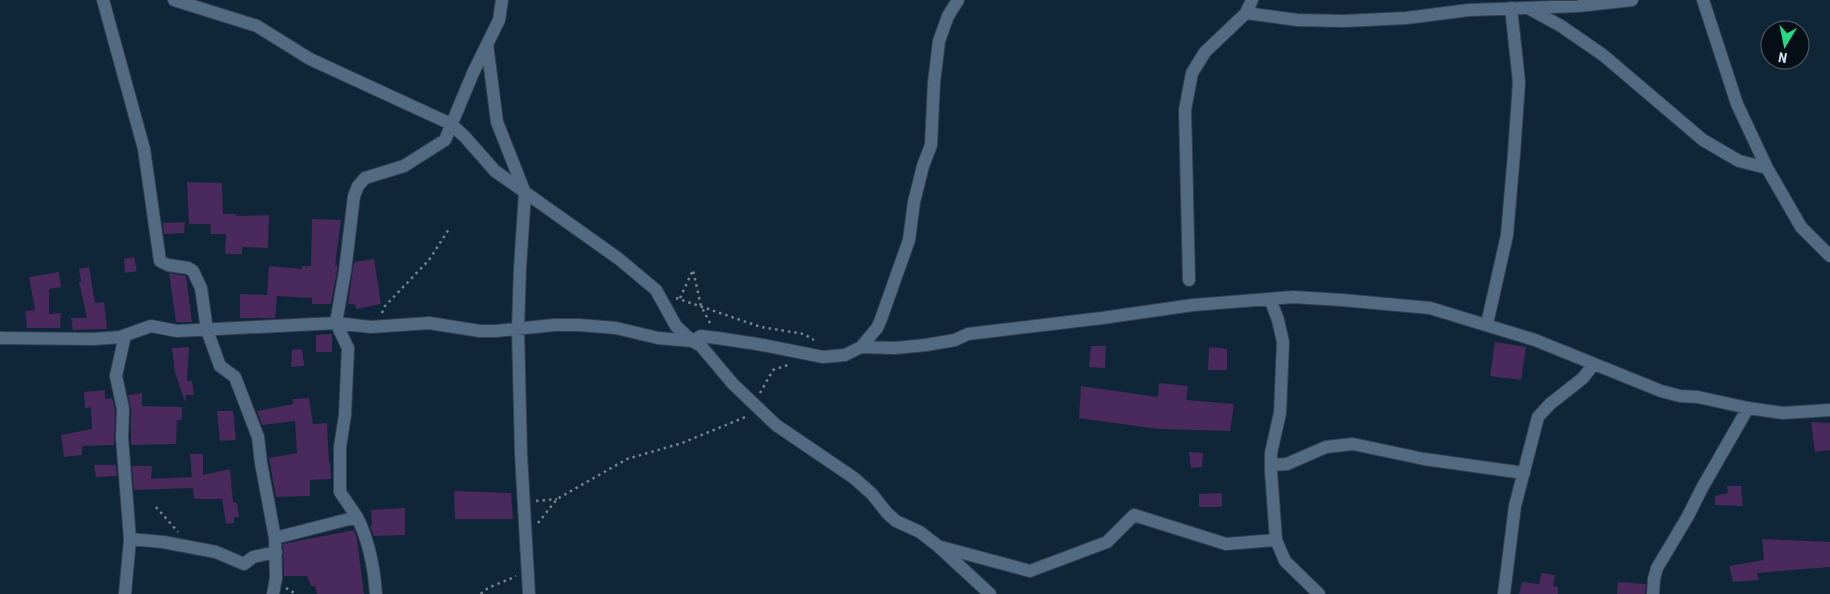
<svg xmlns="http://www.w3.org/2000/svg" width="1830" height="594" font-family="'Roboto Condensed',sans-serif">
  <rect width="100%" height="100%" fill="#0f2538"/>
  <path fill="#4a295c" d="M187 182 222 183 223 214H237L236 216 269 215 268 248 242 247V254H225L226 234H211L210 224H189Z
    M312 219 341 220 335 266 338 265 331 304H312V298L277 296 275 318H240V294L267 295 269 266 302 269V266H311Z
    M185 222 184 233 164 234 163 223Z
    M134 257 137 271 125 273 124 259Z
    M374 259 381 304 356 309 355 304H348L354 262Z
    M89 267 95 303 104 302 107 329 73 330 71 318H87L79 282H81L79 269Z
    M59 272 61 287 49 289V314L61 313 60 328H27L25 311 35 310 29 277Z
    M169 273 186 276 192 322H176Z
    M332 334V352H316V335Z
    M1495 342 1526 347 1521 380 1490 376Z
    M1091 346H1106L1105 368 1089 367Z
    M189 347 187 381H192L194 395H186L185 402 175 372 172 348Z
    M1209 347 1227 349V370H1208Z
    M302 349 304 366 291 367 292 350Z
    M1159 383 1188 386 1186 400 1234 404 1230 431 1158 429 1079 418 1081 386 1158 397Z
    M105 390V399L112 398 115 410 114 445 82 446V455L64 457 61 435 92 429 91 407 85 408 84 392Z
    M142 393V406L182 407V420H177L176 444 131 445V409L128 395Z
    M309 398 313 424 327 423 329 463 330 462 331 479 310 480V496L276 497 269 458 297 453 295 421 262 425 257 411 293 404V399Z
    M217 411H233L236 440 220 441Z
    M1811 422 1830 423V450L1815 452Z
    M1189 452 1203 453 1202 467 1191 468Z
    M190 454H203V475L230 469 233 502 237 503 239 517H234V523L226 524 222 499H194L193 488 134 490 132 466H152L151 479 192 477Z
    M94 465H116L117 476 96 477Z
    M1727 486H1741L1743 506 1715 505V496L1728 493Z
    M454 491 511 493 513 519H455Z
    M1222 493V507H1199V494Z
    M405 508V535L374 536 370 527 372 526 371 510Z
    M354 530 357 539 364 594H317L315 586H311L307 576H284L283 544Z
    M1762 539 1830 542V567L1757 573 1759 580 1733 582 1729 566 1764 560Z
    M1542 573 1555 575 1553 586 1558 587V594H1519L1522 582 1539 584Z
    M1618 582 1646 584 1645 594H1617Z"/>
  <g fill="none" stroke-linecap="round" stroke-linejoin="round">
    <g stroke="#324050" stroke-width="14">
      <path id="minor" d="M103 0 144 149 160 261 168 265 188 268 193 271 201 288 207 330 220 366 235 377 258 437 261 463 275 538 276 578 273 594
        M174 0 257 26 310 59 451 124 465 137 495 171 619 259 656 290 676 326 692 341 701 346 733 384 776 425 854 478 872 494 887 513 896 521 920 532 938 546 990 594
        M1703 0 1737 104 1767 168 1801 227 1830 256
        M1528 8 1561 26 1603 55 1703 140 1739 161 1767 168
        M1246 13 1297 20 1344 21 1406 18 1469 10 1578 6 1632 0
        M487 44 497 122 525 193 520 268 518 329 521 454 529 594
        M1189 280 1185 110 1192 73 1205 52 1246 13 1252 0
        M1270 299 1278 320 1283 342 1280 413 1271 453V471L1276 540 1285 561 1319 594
        M1487 324 1507 235 1514 154 1519 82 1511 8
        M125 335 116 376 123 409 122 438 130 539 125 594
        M0 338 94 339 120 337 151 326 177 331 336 323 371 327 429 323 480 331H496L554 325H579L616 328 658 338 692 341 701 336 717 338 757 344 823 357 845 355 861 347 895 348 926 345 955 340 968 334 1102 318 1193 305 1293 297 1342 300 1430 308 1535 340 1661 391 1680 396 1698 397 1748 408 1783 413 1830 410
        M861 347 877 328 881 319 909 240 914 202 923 166 931 145 934 83 939 41 948 16 958 0
        M1271 465 1287 464 1326 447 1353 444 1424 459 1524 473
        M357 517 340 492V447L345 415 348 348 336 323 345 271 354 196 358 186 365 178 404 166 445 140 473 73 499 20 502 0
        M275 538 357 517C369 541 374 567 376 594
        M130 539 163 542 216 552 244 564 253 557 276 552
        M941 547 1030 571 1107 542 1134 515 1226 544 1276 540
        M1504 594 1515 506 1538 417 1550 404 1583 378 1594 364
        M1653 594 1654 579 1657 568 1688 516 1702 488 1748 408"/>
    </g>
    <path stroke="#728493" stroke-width="2.5" stroke-dasharray="2.5 4" stroke-linecap="butt" d="M676 298 761 327 804 334 814 340
      M680 298 693 270 701 306 710 323
      M382 313 385 306 429 260 449 229
      M760 393 773 370 788 365
      M536 501 557 499
      M156 507 178 532
      M538 523 557 499 627 459 682 443 748 416
      M286 588 296 594
      M481 594C485 587 507 581 516 576"/>
    <use href="#minor" stroke="#536b82" stroke-width="12"/>
  </g>
  <g transform="translate(1785 45) rotate(190)"><circle r="24" fill="#050e16" stroke="#57626c"/>
  <path d="M0-4L9 19L0 12L-9 19Z" fill="#28d885"/>
  <text y="-8" font-size="14" font-weight="bold" text-anchor="middle" fill="#d1dfec">N</text>
  </g>
</svg>
